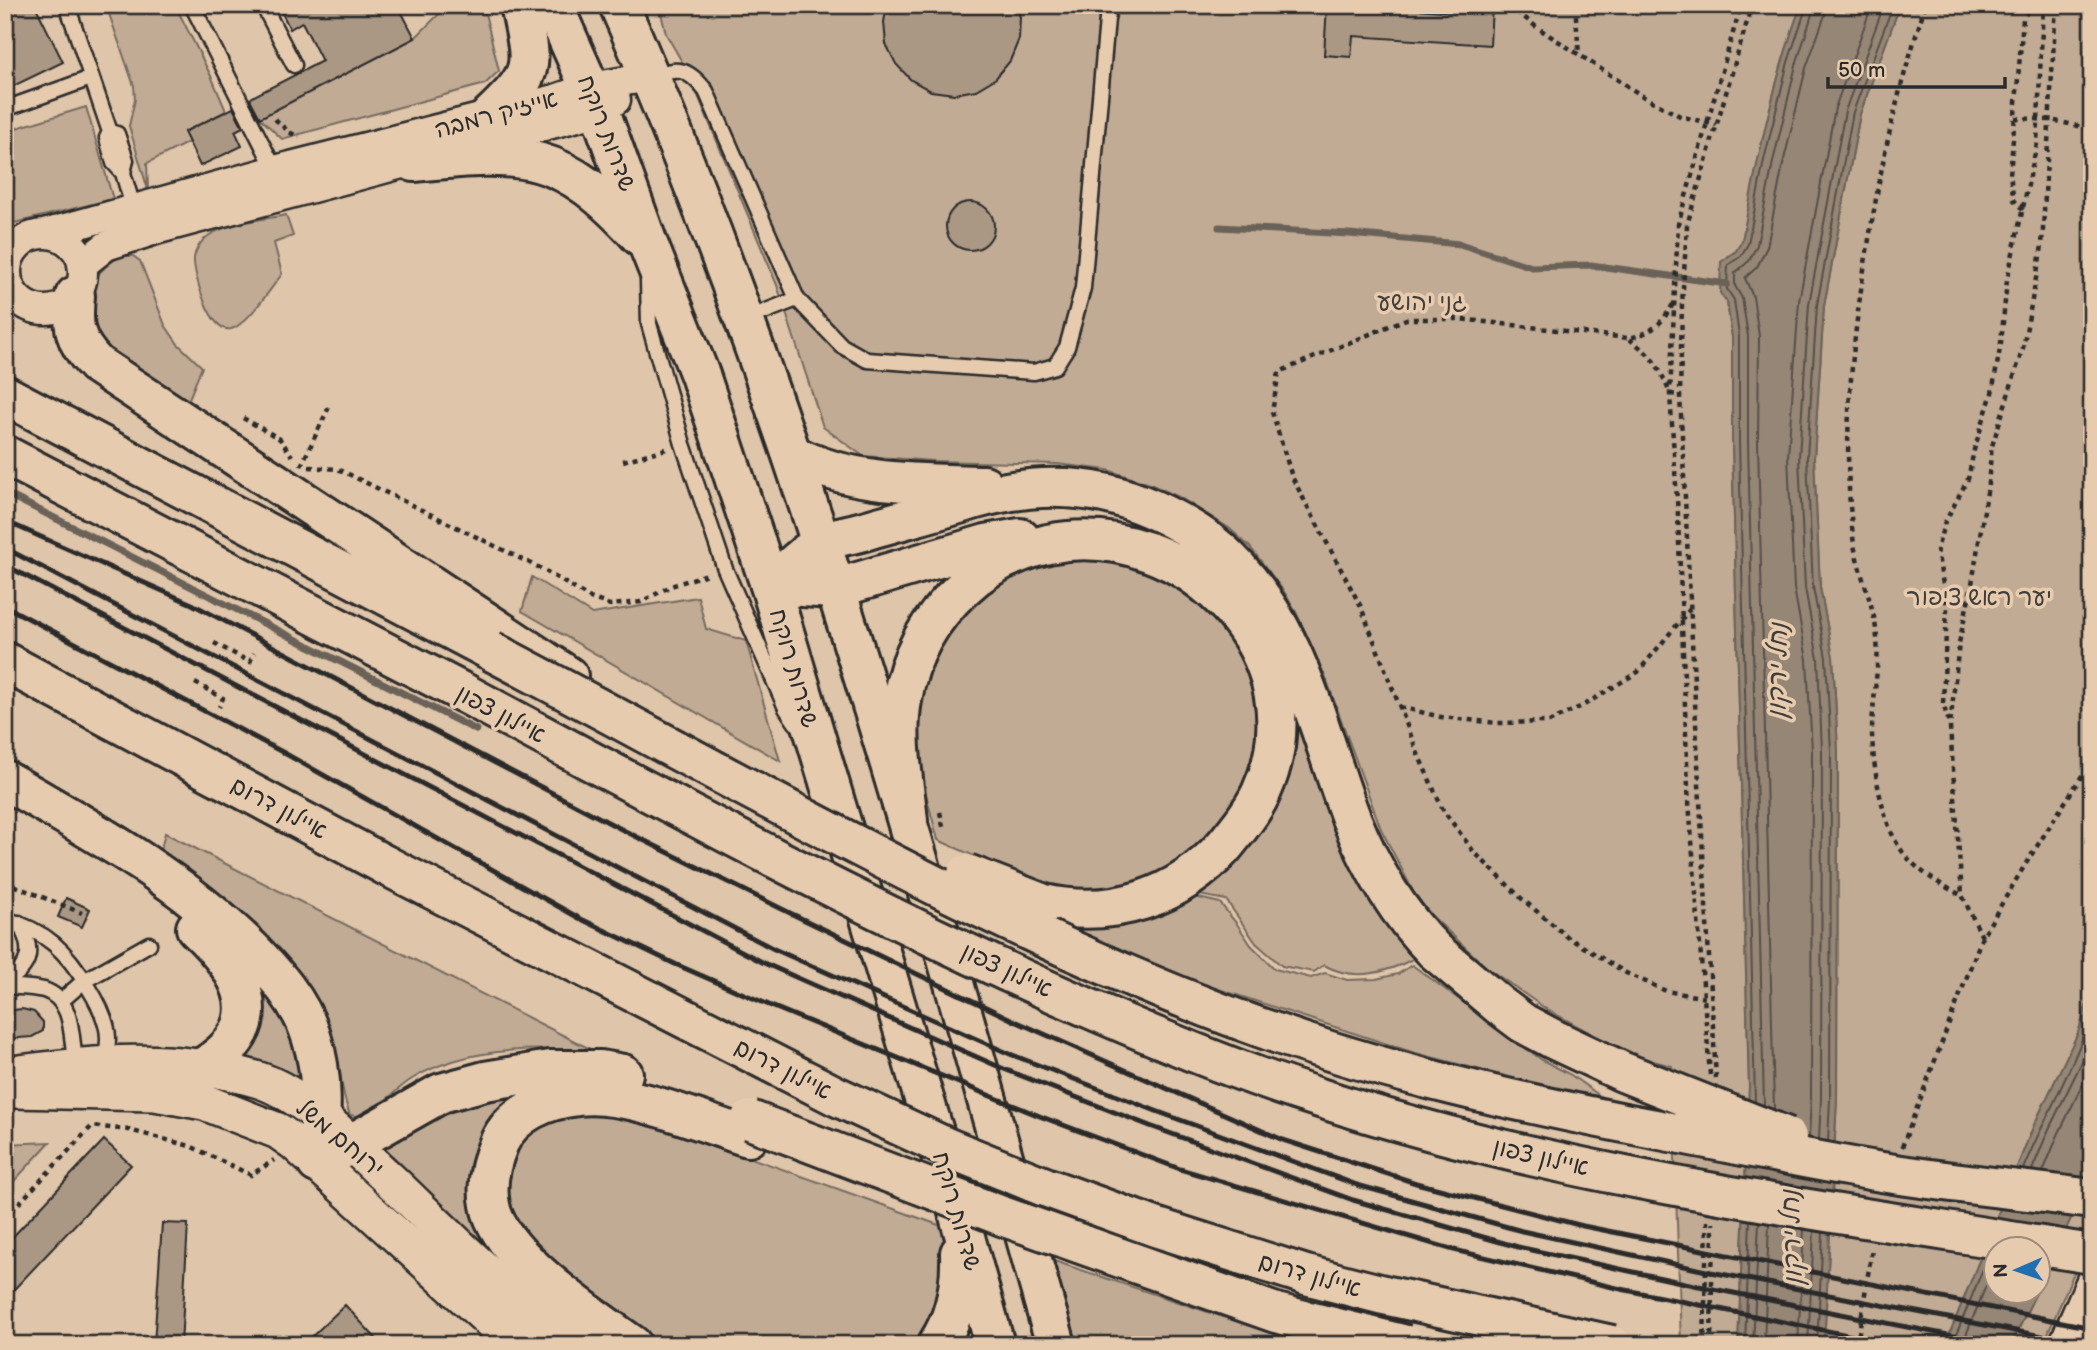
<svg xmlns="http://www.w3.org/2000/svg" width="2097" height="1350" font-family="'Balsamiq Sans','Playpen Sans Hebrew',sans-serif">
  <rect width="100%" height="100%" fill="#dfc5a9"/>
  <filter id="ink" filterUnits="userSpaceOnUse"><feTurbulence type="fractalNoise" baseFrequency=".0143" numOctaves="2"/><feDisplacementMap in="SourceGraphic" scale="14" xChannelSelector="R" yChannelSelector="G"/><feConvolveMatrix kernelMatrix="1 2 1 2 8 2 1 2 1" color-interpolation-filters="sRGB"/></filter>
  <g filter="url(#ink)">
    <path fill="#c1ab94" stroke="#766b60" stroke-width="2" d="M106 5H175L212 78 226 111 184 132 189 142 147 163 148 190 129 126 135 99 134 86Z
      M448 5H483L499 71 485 84 282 139 260 118 415 38Z
      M659 5H1801C1773 82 1757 161 1742 241L1736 251 1728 256 1727 302 1732 337V442L1749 1087 1738 1345H1681L1672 1066 1631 1055 1546 1009 1486 967 1431 915 1413 891 1381 829 1327 681 1297 614 1285 593 1250 547 1229 528 1179 497 1150 484 1108 470 1057 464 933 461 863 456 823 427 777 285 689 74 666 34Z
      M1900 5H2092V988L2078 1033 2034 1125 1945 1345H1824L1837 1099 1838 751 1833 657 1820 587 1814 458 1824 306 1860 114Z
      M86 107 113 199 10 224 5 209V129L10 130Z
      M286 215 293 236 274 243 282 274C272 287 247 325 231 329 210 333 193 274 194 258 195 250 201 241 208 236 229 222 262 220 286 215Z
      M121 256H133L140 261 165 325 178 344 202 367 184 411 104 360 83 311C92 284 95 270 121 256Z
      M1059 559 1124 561 1194 593 1235 641 1256 693 1259 736 1246 787 1206 842 1162 875 1103 892 1047 888 938 840C931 812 919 775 917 746 912 678 946 615 1004 579 1019 569 1042 565 1059 559Z
      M532 577 592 614 698 597 706 629 746 641 780 761 522 611Z
      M1289 711 1301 714 1403 943 1415 958C1386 973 1355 982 1324 965L1314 972 1282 966 1256 943 1226 900 1194 894Z
      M165 833 592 1050C532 1048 464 1047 412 1079 395 1090 381 1105 367 1118L350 1115C339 1089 341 1059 331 1032 328 1022 321 1013 316 1004 275 932 226 899 160 853Z
      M1190 896 1220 903 1237 924 1251 945 1275 969 1311 978 1325 973 1347 980 1376 979 1398 974 1412 965 1542 1060 1571 1075 1611 1104 1412 1052 1307 1018 1200 983 1047 921Z
      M265 993 289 1026 309 1090 246 1059 260 1036Z
      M537 1083 495 1118 518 1287 378 1147 436 1113Z
      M593 1110 653 1123 950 1229C943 1269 941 1311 916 1345H656L543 1261 504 1203C507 1173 512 1136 543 1121 557 1115 577 1114 593 1110Z
      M50 1142 5 1191V1144Z
      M2092 1174V1243L2072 1277 2043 1345H2011Z
      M1054 1261 1307 1345H1076Z"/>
    <path fill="#968676" stroke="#6b6258" stroke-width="2" d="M1801 5H1900L1860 114 1824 306 1814 458 1820 587 1833 657 1838 751 1837 1099 1824 1345H1738L1749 1087 1732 442V337L1727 302 1720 293 1721 262 1736 251 1742 241C1757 161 1773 82 1801 5Z
      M2092 988V1174L2038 1288V1248H1996V1290L2037 1291 2011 1345H1945L2034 1125 2078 1033Z"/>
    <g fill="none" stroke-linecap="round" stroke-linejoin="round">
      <path stroke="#564f49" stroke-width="2" d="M1755 1102 1739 442V336L1734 300 1727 289 1728 265 1741 256 1748 244 1764 160 1788 62 1807 5
        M1764 1105 1748 442V336L1742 298 1735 286V273L1749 261 1757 245 1773 162 1796 65 1815 5
        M1774 1109 1758 442 1759 336 1753 297 1745 278 1757 267 1767 247 1783 164 1806 68 1825 15 1826 5
        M1809 1137 1811 1098 1812 751 1807 660 1794 588 1788 456 1799 301 1835 108 1872 5
        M1819 1139 1821 1099 1822 751 1818 659 1805 588 1799 457 1809 304 1845 111 1884 5
        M1828 1141 1830 1099 1831 751 1826 658 1813 587 1807 457 1817 305 1853 112 1893 5
        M2023 1169C2045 1116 2076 1065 2092 1010
        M2032 1170 2048 1131 2092 1041
        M2043 1172 2058 1135 2092 1065
        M1745 1345 1750 1220
        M1753 1345 1759 1222
        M1764 1345 1769 1224
        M1798 1345 1804 1230
        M1808 1345 1814 1231
        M1817 1345 1823 1233
        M1952 1345 1987 1259
        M1962 1345 1996 1261"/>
      <path stroke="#6b6258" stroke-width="7" d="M1219 227 1349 234 1460 244 1532 267 1591 265 1727 284
        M5 493 476 730"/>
    </g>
    <path fill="#aa9884" stroke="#2b2b2b" stroke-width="2" d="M5 5H35L63 62 5 90Z
      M278 5H398L415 38 260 118 250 99 254 96 322 61 302 22 290 29Z
      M887 5H1016L1020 17 1019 39 1010 61 996 78 976 90 954 94 931 91 911 80 896 64 886 44 884 22Z
      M1327 5H1362L1467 13V5H1492L1490 45 1353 36 1351 57 1324 55Z
      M233 108 243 127 235 131 242 146 200 166 184 132Z
      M946 226a24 24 0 1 1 48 0a24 24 0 1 1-48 0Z
      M66 898 90 909 82 927 58 917Z
      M22 1009 34 1012 43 1022V1031L32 1037 5 1039V1011Z
      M104 1140 131 1165 5 1299V1245Z
      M162 1223 188 1224 181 1345H154Z
      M345 1305 382 1345H303Z"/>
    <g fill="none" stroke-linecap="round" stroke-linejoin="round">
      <g stroke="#2b2b2b" stroke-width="19">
        <path id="service" d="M67 5 110 132 107 138 114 163 123 173 134 210 138 213
          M192 5 276 172
          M263 5 294 65
          M651 77C678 67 687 67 706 91L797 299 842 346 867 360 1034 372 1055 366 1067 347 1083 288 1107 19 1110 5
          M5 109 91 78
          M110 132 117 134 126 160 123 173
          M648 281 649 324 683 444 725 569 786 708 796 723
          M746 319 797 299
          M5 919C22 924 41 933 54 944 74 961 108 1011 108 1038 108 1046 106 1057 103 1065
          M5 982C32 966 34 949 19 923
          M5 986C17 987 32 987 44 990 76 1001 70 1039 76 1066
          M61 1001 84 981 149 944"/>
      </g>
      <g stroke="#2b2b2b" stroke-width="33">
        <path id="minor" d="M44 234 275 170 555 99 590 87 650 77
          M7 272a38 38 0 1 1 76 0a38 38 0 1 1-76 0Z
          M82 265 106 246 159 229 600 111 616 100
          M2063 1345 2092 1278"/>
      </g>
      <g stroke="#2b2b2b" stroke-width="40">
        <path id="tertiary" d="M5 1075C90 1063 175 1054 259 1080 306 1095 353 1146 389 1179 450 1237 508 1297 577 1345
          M13 1090 155 1093 204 1102 278 1131 295 1143 493 1323 521 1345"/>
      </g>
      <g stroke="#2b2b2b" stroke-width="44">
        <path id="secondary" d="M553 5 600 111 648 244 700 375 770 585 958 1212 995 1345
          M619 5C808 436 928 893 1056 1345
          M490 116C537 71 533 68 520 5
          M414 162C526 151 561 150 640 236
          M937 1345C956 1317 961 1286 960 1253"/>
      </g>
      <g stroke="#2b2b2b" stroke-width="44">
        <path id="motorway" d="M75 296C72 327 74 341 96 364L568 676
          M5 395 486 648
          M5 455 464 693
          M793 455C851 485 920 483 984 485
          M770 585C786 572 801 556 819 544 831 537 850 535 864 531 902 520 939 510 976 499 1036 482 1095 483 1152 509 1181 522 1209 538 1231 561 1299 629 1318 731 1351 818 1371 868 1397 913 1435 951
          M770 585 834 589 986 544 1020 538
          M5 662 387 866
          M5 780C92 830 179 878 251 949 276 975 300 1001 311 1036 325 1077 321 1120 317 1163
          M908 821C904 781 895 739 902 700 909 655 931 617 964 587 987 565 1018 551 1048 544 1187 516 1323 657 1261 793 1252 812 1238 829 1225 845 1179 898 1112 919 1044 904
          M196 928C245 974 273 1025 202 1068
          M317 1163 441 1093 485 1081 550 1070H600L623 1074
          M632 1345C592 1316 498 1255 490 1205 486 1185 491 1162 499 1143 512 1113 547 1099 578 1096 627 1090 701 1122 748 1137"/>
      </g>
      <path stroke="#2b2b2b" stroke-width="4.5" stroke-dasharray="5 5" stroke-linecap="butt" d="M1509 5 1535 26 1644 97 1680 116 1716 125
        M1575 5 1579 54
        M1925 5C1916 37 1905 69 1897 102 1883 155 1874 209 1865 263 1851 353 1842 445 1853 536 1856 568 1872 597 1876 629 1881 664 1872 699 1872 734 1873 767 1882 825 1902 851 1917 871 1939 884 1961 895
        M2015 118 2051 120 2092 129
        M275 119 289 132 299 137
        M2023 210 2014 200 2010 175 2023 19 2031 5
        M1673 304C1662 324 1651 334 1628 338L1459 319H1406L1279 372 1272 412 1292 477 1361 607 1418 754 1443 810 1474 852 1522 899 1569 938 1626 973 1666 991 1706 998
        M1629 339C1652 355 1660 367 1670 394L1680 395
        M243 418 280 439 292 456
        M623 461 666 449
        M301 466 329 407
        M309 467 338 469 542 569 590 598 610 605 641 602 671 586 710 573
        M214 643 250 662 254 653
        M195 683 223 698 219 707
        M1400 707 1441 717 1497 723 1549 722 1584 705 1638 672 1690 609
        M1949 722 1943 704 1947 607 1937 550 1944 524 1968 479 1974 450 1992 393 2001 343 2007 280 2037 144 2043 5
        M940 812 944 831
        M5 882 82 913
        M1982 937 1962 895 1950 727 1959 643 1972 584 1987 492 1992 446 2023 348 2042 246 2056 5
        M1710 1075 1688 789 1678 515 1670 394 1678 224 1741 5
        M1716 1078 1699 784 1680 395 1682 304 1687 225 1752 5
        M1902 1147 1982 937 2025 865 2092 760
        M5 1218 92 1126 129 1130 190 1146 251 1175 274 1160
        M1704 1345 1707 1221
        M1711 1345 1713 1223
        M1857 1345 1872 1249"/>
      <use href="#service" stroke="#e7cbae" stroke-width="14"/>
      <use href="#minor" stroke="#e7cbae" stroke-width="28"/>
      <use href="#tertiary" stroke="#e7cbae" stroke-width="35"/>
      <use href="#secondary" stroke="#e7cbae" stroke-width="38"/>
      <use href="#motorway" stroke="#e7cbae" stroke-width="38"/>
      <path stroke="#2b2b2b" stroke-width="5" d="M5 521 192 604 623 830 788 912 1015 1021 1283 1140 1416 1183 1583 1226 2092 1328
        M5 548 774 949 1010 1054 1156 1111 1357 1185 1522 1231 1711 1272 2088 1345
        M5 565 766 964 1004 1069 1150 1126 1353 1200 1518 1247 1708 1288 1999 1345
        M5 606 286 754 579 918 675 964 776 1008 1042 1117 1180 1169 1454 1250 1621 1289 1897 1345"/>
      <g stroke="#2b2b2b" stroke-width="44" stroke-linecap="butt">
        <path id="motorway-bridge" d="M491 651C739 781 982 924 1245 1022 1379 1072 1520 1103 1660 1130 1730 1143 1800 1158 1870 1170 1944 1183 2018 1189 2092 1199
          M464 693C661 799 858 906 1063 997 1148 1034 1234 1071 1323 1099 1572 1180 1834 1212 2092 1254
          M387 866 836 1096 948 1148 1045 1187 1155 1227 1306 1275 1384 1295 1612 1345
          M967 874 1044 904
          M1435 951 1499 1005 1523 1023 1553 1039 1623 1072 1787 1137
          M750 1120 1002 1216 1276 1313 1406 1345"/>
      </g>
      <use href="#motorway-bridge" stroke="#e7cbae" stroke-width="38"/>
    </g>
  </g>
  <g text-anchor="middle" stroke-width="7" stroke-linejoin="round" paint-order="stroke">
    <g font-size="24" fill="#2b2b2b" stroke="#e7cbae">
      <text transform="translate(496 114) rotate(-15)" y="8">אייזיק רמבה</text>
      <text transform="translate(607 133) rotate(69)" y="8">שדרות רוקח</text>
      <text transform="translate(794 668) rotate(74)" y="8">שדרות רוקח</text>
      <text transform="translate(501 714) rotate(28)" y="8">איילון צפון</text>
      <text transform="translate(279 808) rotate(28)" y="8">איילון דרום</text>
      <text transform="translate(1007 970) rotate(25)" y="8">איילון צפון</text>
      <text transform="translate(783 1069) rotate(27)" y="8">איילון דרום</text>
      <text transform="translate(340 1138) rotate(40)" y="8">ירוחם משל</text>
      <text transform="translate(1541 1157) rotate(13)" y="8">איילון צפון</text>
      <text transform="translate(957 1211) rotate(74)" y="8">שדרות רוקח</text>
      <text transform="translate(1310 1275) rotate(16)" y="8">איילון דרום</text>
    </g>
    <g font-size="24" fill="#423e3b" stroke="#e7cbae">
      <text x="1422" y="310">גני יהושע</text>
      <text x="1979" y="605">יער ראש ציפור</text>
    </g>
    <g font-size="26" font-style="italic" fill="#403d3a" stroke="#e7cbae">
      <text transform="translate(1777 671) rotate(-89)" y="9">נחל ירקון</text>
      <text transform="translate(1791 1238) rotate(-92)" y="9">נחל ירקון</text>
    </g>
  </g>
  <rect width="2097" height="1350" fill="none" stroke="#e7cbae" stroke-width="28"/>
  <rect x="14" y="14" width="2069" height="1322" fill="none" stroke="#2b2b2b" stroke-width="2.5" filter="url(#ink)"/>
  <g transform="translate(2017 1270) rotate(268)"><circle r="33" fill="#e7cbae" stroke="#9c8b7a" stroke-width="2"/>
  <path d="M0-5L12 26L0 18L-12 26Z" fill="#1f6fb2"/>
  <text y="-10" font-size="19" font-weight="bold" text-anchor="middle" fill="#2b2b2b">N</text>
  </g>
  <path d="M1828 77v10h177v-10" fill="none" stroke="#2b2b2b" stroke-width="3.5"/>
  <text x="1838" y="77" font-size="21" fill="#2b2b2b" stroke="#e7cbae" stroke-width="5" paint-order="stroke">50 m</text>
</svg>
